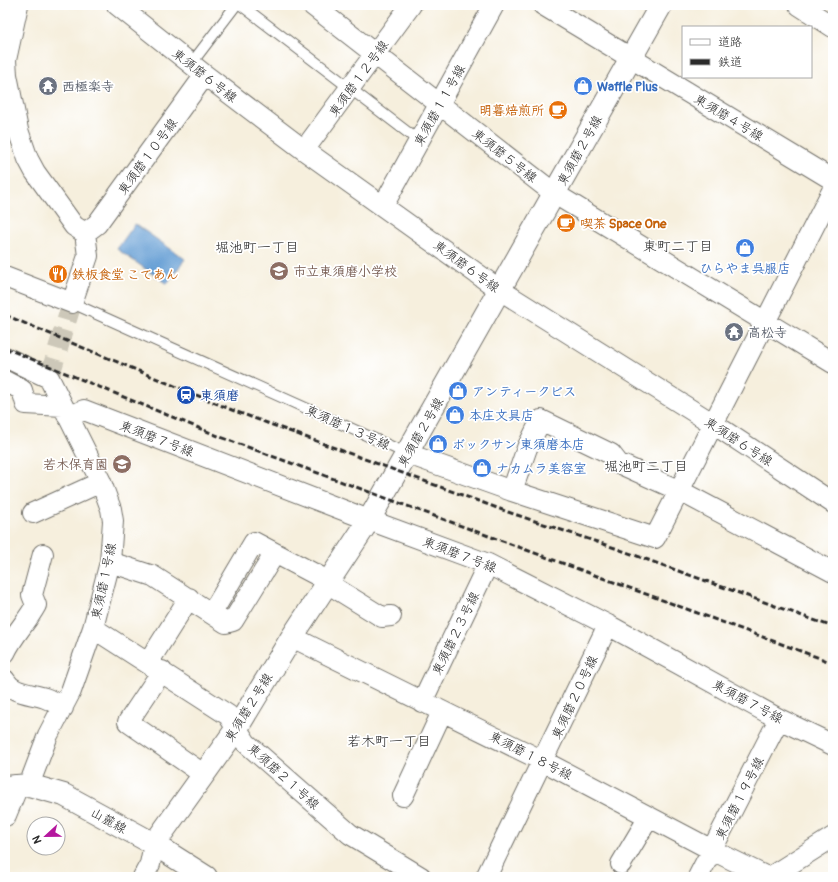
<svg xmlns="http://www.w3.org/2000/svg" width="838" height="882" font-family="Pangolin,'Klee One',sans-serif">
  <rect width="100%" height="100%" fill="#fff"/>
  <filter id="ink" filterUnits="userSpaceOnUse"><feTurbulence type="fractalNoise" baseFrequency=".025" numOctaves="2"/><feDisplacementMap in="SourceGraphic" scale="8" xChannelSelector="R" yChannelSelector="G"/><feConvolveMatrix kernelMatrix="1 2 1 2 8 2 1 2 1" color-interpolation-filters="sRGB"/></filter>
  <filter id="wash" filterUnits="userSpaceOnUse"><feTurbulence type="fractalNoise" baseFrequency=".012" numOctaves="4" result="noise"/><feDisplacementMap in="SourceGraphic" scale="16" xChannelSelector="R" yChannelSelector="G"/><feGaussianBlur stdDeviation="0.9" result="paint"/><feColorMatrix in="noise" values="0 0 0 0 0 0 0 0 0 0 0 0 0 0 0 0 0 1.4 0 .05"/><feComposite in="paint" operator="in"/></filter>
  <g filter="url(#wash)">
    <rect width="100%" height="100%" fill="#f6efdd"/>
    <path fill="#659ed4" stroke="#486480" d="M135 224 185 259 167 284 117 249Z"/>
  </g>
  <g filter="url(#ink)">
    <g fill="none" stroke-linecap="round" stroke-linejoin="round">
      <path stroke="#cdc8b9" stroke-width="20" stroke-dasharray="20 10" stroke-linecap="butt" d="M49 378 72 303"/>
      <g stroke="#727069" stroke-width="12">
        <path id="service" d="M241 5 419 141
          M191 64 236 5
          M72 303 408 454"/>
      </g>
      <g stroke="#727069" stroke-width="22">
        <path id="minor" d="M18 5 6 60 7 75 18 130 28 159 35 172 74 226 85 233
          M117 5 205 75 304 150 500 290 712 423 833 503
          M312 5 555 194 833 363
          M543 5 833 180
          M799 5 833 27
          M304 150 411 5
          M383 206 494 5
          M85 233 97 224 205 75
          M5 277 72 303 88 256 85 233
          M5 357 49 378 101 482 111 509 113 521 110 562 93 628 71 691 48 735 29 785
          M5 381 22 390 26 404 63 406
          M68 417 84 410 369 520 488 564 608 625 779 719 833 745
          M408 454 512 491 655 538 833 189
          M512 491 527 448 541 420 611 454 618 463 680 491 833 572
          M33 513 101 482
          M110 562 153 576 226 623 233 621 275 553
          M327 583 382 617 391 616
          M212 613 254 542 328 581
          M93 628 228 715 246 743 350 834 421 877
          M292 637 543 761 712 850 767 877
          M5 653C13 635 27 622 36 605L32 595 43 554
          M148 663 189 598
          M162 671 128 722 203 774
          M5 680C12 694 31 693 45 698 51 700 57 704 63 708
          M422 702 488 564
          M403 796 442 712
          M621 864 649 817
          M143 877 150 864 154 844
          M486 877 608 625
          M698 877 779 719
          M770 877 833 837"/>
      </g>
      <g stroke="#727069" stroke-width="24">
        <path id="tertiary" d="M5 815 17 786
          M154 844 237 728 292 637 369 520 661 5"/>
      </g>
      <g stroke="#727069" stroke-width="24">
        <path id="primary" d="M5 787 29 785 64 795 154 844 206 877"/>
      </g>
      <use href="#service" stroke="#fff" stroke-width="10"/>
      <use href="#minor" stroke="#fff" stroke-width="20"/>
      <use href="#tertiary" stroke="#fff" stroke-width="22"/>
      <use href="#primary" stroke="#fff" stroke-width="22"/>
      <path stroke="#2b2b2b" stroke-width="3" stroke-dasharray="6 3" stroke-linecap="butt" d="M5 315 232 410 508 512 615 548 833 627
        M5 348 223 438 833 663"/>
    </g>
  </g>
  <defs>
    <g id="temple-disc" transform="scale(1)"><circle r="9.5" fill="#6b7280" stroke="#fff"/><path d="M0-6L5-2H3V0L6.5 2.5H4V6H1.5V3h-3V6H-4V2.5H-6.5L-3 0V-2H-5Z" fill="#fff"/></g>
    <g id="shop-disc" transform="scale(1)"><circle r="9.5" fill="#3f7fe0" stroke="#fff"/><path d="M-5-2.5h2.3a2.7 3.5 0 0 1 5.4 0H5L5.5 6h-11ZM-1.5-2.5h3a1.5 2.3 0 0 0-3 0Z" fill="#fff"/></g>
    <g id="cafe-disc" transform="scale(1)"><circle r="9.5" fill="#e8710a" stroke="#fff"/><path d="M-5.5-4.5H6V0H3Q3 3.5 0 3.5H-2.5Q-5.5 3.5-5.5 0ZM3-3.2v2h1.7v-2ZM-6 4.5H4V6H-6Z" fill="#fff"/></g>
    <g id="school-disc" transform="scale(1)"><circle r="9.5" fill="#8d6e63" stroke="#fff"/><path d="M0-5L7-2L0 1L-7-2ZM-4 1L0 2.5L4 1V4Q0 6-4 4Z" fill="#fff"/></g>
    <g id="restaurant-disc" transform="scale(1)"><circle r="9.5" fill="#e8710a" stroke="#fff"/><path d="M-5-6h1v4h1v-4h1v4h1v-4h1v5L-1.5 .5V6h-2V.5L-5-1ZM5-6V6H3V1.5H1.5Q1.5-4 5-6Z" fill="#fff"/></g>
    <g id="station-disc" transform="scale(1)"><circle r="9.5" fill="#1a4fb4" stroke="#fff"/><path d="M-3-6H3Q5-6 5-4V2Q5 4 3 4L4.5 6H3L1.5 4h-3L-3 6H-4.5L-3 4Q-5 4-5 2V-4Q-5-6-3-6ZM-3.5-4v3h7v-3ZM-3.5 1v1.5H-2V1ZM2 1v1.5H3.5V1Z" fill="#fff"/></g>
  </defs>
  <g fill-rule="evenodd">
    <use href="#temple-disc" x="48" y="86"/>
    <use href="#shop-disc" x="583" y="86"/>
    <use href="#cafe-disc" x="558" y="110"/>
    <use href="#cafe-disc" x="566" y="223"/>
    <use href="#shop-disc" x="745" y="248"/>
    <use href="#school-disc" x="279" y="271"/>
    <use href="#restaurant-disc" x="58" y="274"/>
    <use href="#temple-disc" x="734" y="332"/>
    <use href="#shop-disc" x="458" y="391"/>
    <use href="#station-disc" x="186" y="395"/>
    <use href="#shop-disc" x="455" y="415"/>
    <use href="#shop-disc" x="438" y="444"/>
    <use href="#school-disc" x="122" y="464"/>
    <use href="#shop-disc" x="482" y="468"/>
  </g>
  <g text-anchor="middle" stroke-width="3.5" stroke-linejoin="round" paint-order="stroke">
    <g font-size="13" fill="#2b2b2b" stroke="#fff">
      <text transform="translate(205 75) rotate(38)" y="5">東須磨６号線</text>
      <text transform="translate(358 78) rotate(-54)" y="5">東須磨１２号線</text>
      <text transform="translate(439 105) rotate(-61)" y="5">東須磨１１号線</text>
      <text transform="translate(729 117) rotate(31)" y="5">東須磨４号線</text>
      <text transform="translate(579 150) rotate(-61)" y="5">東須磨２号線</text>
      <text transform="translate(505 155) rotate(38)" y="5">東須磨５号線</text>
      <text transform="translate(147 156) rotate(-54)" y="5">東須磨１０号線</text>
      <text transform="translate(467 266) rotate(36)" y="5">東須磨６号線</text>
      <text transform="translate(348 427) rotate(24)" y="5">東須磨１３号線</text>
      <text transform="translate(420 432) rotate(-60)" y="5">東須磨２号線</text>
      <text transform="translate(157 438) rotate(21)" y="5">東須磨７号線</text>
      <text transform="translate(739 441) rotate(33)" y="5">東須磨６号線</text>
      <text transform="translate(460 554) rotate(21)" y="5">東須磨７号線</text>
      <text transform="translate(103 581) rotate(-78)" y="5">東須磨１号線</text>
      <text transform="translate(455 633) rotate(-64)" y="5">東須磨２３号線</text>
      <text transform="translate(574 697) rotate(-65)" y="5">東須磨２０号線</text>
      <text transform="translate(748 701) rotate(28)" y="5">東須磨７号線</text>
      <text transform="translate(248 707) rotate(-58)" y="5">東須磨２号線</text>
      <text transform="translate(531 755) rotate(27)" y="5">東須磨１８号線</text>
      <text transform="translate(284 776) rotate(42)" y="5">東須磨２１号線</text>
      <text transform="translate(739 798) rotate(-63)" y="5">東須磨１９号線</text>
      <text transform="translate(109 820) rotate(29)" y="5">山麓線</text>
    </g>
    <g font-size="13" font-weight="bold" fill="#5b616d" stroke="#fff" text-anchor="start">
      <text x="62" y="91">西極楽寺</text>
      <text x="748" y="337">高松寺</text>
    </g>
    <g font-size="13" font-weight="bold" fill="#366cbe" stroke="#fff" text-anchor="start">
      <text x="597" y="91">Waffle Plus</text>
      <text x="745" y="273" text-anchor="middle">ひらやま呉服店</text>
      <text x="472" y="396">アンティークビス</text>
      <text x="469" y="420">本庄文具店</text>
      <text x="452" y="449">ボックサン 東須磨本店</text>
      <text x="496" y="473">ナカムラ美容室</text>
    </g>
    <g font-size="13" font-weight="bold" fill="#c56008" stroke="#fff" text-anchor="start">
      <text x="544" y="115" text-anchor="end">明暮焙煎所</text>
      <text x="580" y="228">喫茶 Space One</text>
      <text x="72" y="279">鉄板食堂 こてあん</text>
    </g>
    <g font-size="13" font-weight="bold" fill="#785e54" stroke="#fff" text-anchor="start">
      <text x="293" y="276">市立東須磨小学校</text>
      <text x="108" y="469" text-anchor="end">若木保育園</text>
    </g>
    <g font-size="13" font-weight="bold" fill="#164399" stroke="#fff" text-anchor="start">
      <text x="200" y="400">東須磨</text>
    </g>
    <g font-size="14" fill="#2b2b2b" stroke="#fff">
      <text x="678" y="251">東町二丁目</text>
      <text x="257" y="252">堀池町一丁目</text>
      <text x="646" y="471">堀池町二丁目</text>
      <text x="389" y="746">若木町一丁目</text>
    </g>
  </g>
  <rect width="838" height="882" fill="none" stroke="#fff" stroke-width="20"/>
  <rect x="682" y="26" width="130" height="52" fill="#ffffff" stroke="#aaaaaa"/>
  <rect x="690" y="39" width="20" height="6" fill="#ffffff" stroke="#aaaaaa"/>
  <text x="718" y="46" font-size="12" fill="#2b2b2b">道路</text>
  <rect x="690" y="59" width="20" height="6" fill="#2b2b2b" stroke="#aaaaaa"/>
  <text x="718" y="66" font-size="12" fill="#2b2b2b">鉄道</text>
  <g transform="translate(46 836) rotate(248)"><circle r="19" fill="#ffffff" stroke="#aaaaaa"/>
  <path d="M0-3L7 15L0 10L-7 15Z" fill="#b5179e"/>
  <text y="-6" font-size="11" font-weight="bold" text-anchor="middle" fill="#2b2b2b">N</text>
  </g>
</svg>
